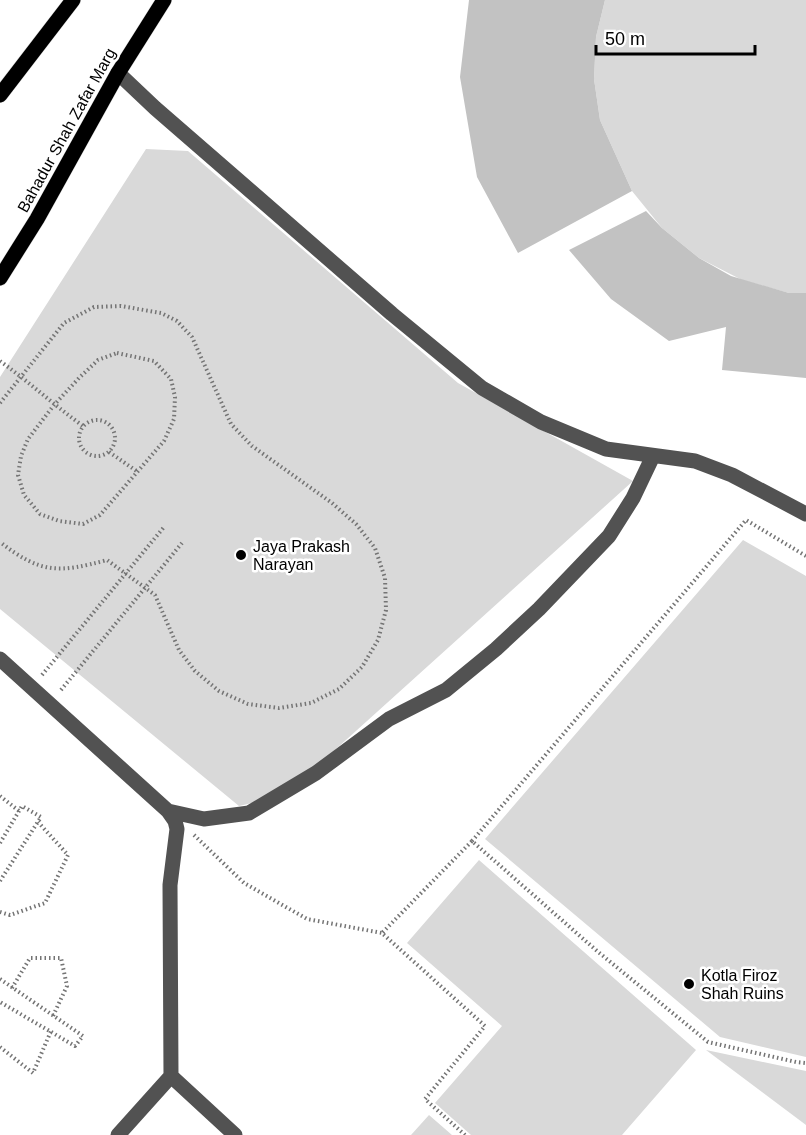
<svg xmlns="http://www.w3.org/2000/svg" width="806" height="1135" font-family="Helvetica,sans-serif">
  <rect width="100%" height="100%" fill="#fff"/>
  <path fill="#d9d9d9" d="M605 0H806V293H789L742 280 699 258 662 228 632 191 600 120 594 79 596 37Z
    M146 149 188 151 458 383 633 481 285 795 239 806 0 609V377Z
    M743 540 806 576V1057L720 1037 485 839Z
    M479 860 696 1050 622 1135H471L435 1103 502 1026 407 943Z
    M706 1050 806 1071V1125Z
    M429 1115 452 1135H411Z"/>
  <path fill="#c2c2c2" d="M469 0H605L596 37 594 79 600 120 632 191 518 253 477 177 460 77Z
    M646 211 662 228 699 258 731 276 789 293H806V378L722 370 726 327 669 341 611 299 569 250Z"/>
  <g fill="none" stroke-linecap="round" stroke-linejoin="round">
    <g stroke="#dbdbdb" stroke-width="16">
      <path id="major" d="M0 95 73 0
        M0 278 37 219 118 73 164 0"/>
    </g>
    <path stroke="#747474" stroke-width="4" stroke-dasharray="1.5 3" stroke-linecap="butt" d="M117 353 154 361 171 379 175 397 174 419 164 441 100 515 83 524 59 521 40 514 24 495 18 475 21 456 28 439 54 405 79 378 98 360Z
      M0 361C29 382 54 405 83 426
      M0 403 64 323 94 307 121 306 161 313 177 321 192 337 231 424 252 446 332 503 356 524 375 548 385 578 386 610 378 640 362 667 339 689 311 703 279 708 248 704 219 691 195 671 179 650 155 595 107 560C59 573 41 574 0 542
      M79 438a18 18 0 1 1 36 0a18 18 0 1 1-36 0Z
      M109 452 138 472
      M42 675 164 527
      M61 690 182 543
      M0 796 19 811
      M194 835 244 883 307 919 382 933
      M472 841 746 520 806 556
      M0 843 22 806 41 817 0 881
      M0 912 10 915 45 903 68 855 38 822
      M0 979 83 1036 75 1046 0 1002
      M12 988 30 958H61L67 986 53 1016
      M0 1047 33 1073 51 1031
      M465 1135 425 1099 485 1026 382 933 472 841 597 951 708 1042 796 1062 806 1063"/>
    <path stroke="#525252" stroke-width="15" d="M118 73 155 108 392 314 482 388 541 422 606 449 695 461 732 475 806 514
      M0 659 168 811 175 821 177 829 170 885 171 1076 235 1135
      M168 811 204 819 249 813 316 773 389 719 446 690 496 649 539 609 609 536 633 498 653 456
      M118 1135 171 1076"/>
    <use href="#major" stroke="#000" stroke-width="15"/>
  </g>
  <g fill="#000" stroke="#fff" stroke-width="2">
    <circle cx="241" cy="555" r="6"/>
    <circle cx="689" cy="984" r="6"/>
  </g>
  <g text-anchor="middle" stroke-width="5" stroke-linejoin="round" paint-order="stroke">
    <g font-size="16" fill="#000" stroke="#fff">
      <text transform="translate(66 130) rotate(-61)" y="6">Bahadur Shah Zafar Marg</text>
    </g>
    <g font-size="16" fill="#000" stroke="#fff" text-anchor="start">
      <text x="253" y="552">Jaya Prakash<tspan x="253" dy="18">Narayan</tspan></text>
      <text x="701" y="981">Kotla Firoz<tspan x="701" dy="18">Shah Ruins</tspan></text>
    </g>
  </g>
  <path d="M596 45v9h159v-9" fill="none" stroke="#000000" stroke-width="3"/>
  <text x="605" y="45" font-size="18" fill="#000000" stroke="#ffffff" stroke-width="4.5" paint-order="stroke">50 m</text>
</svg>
